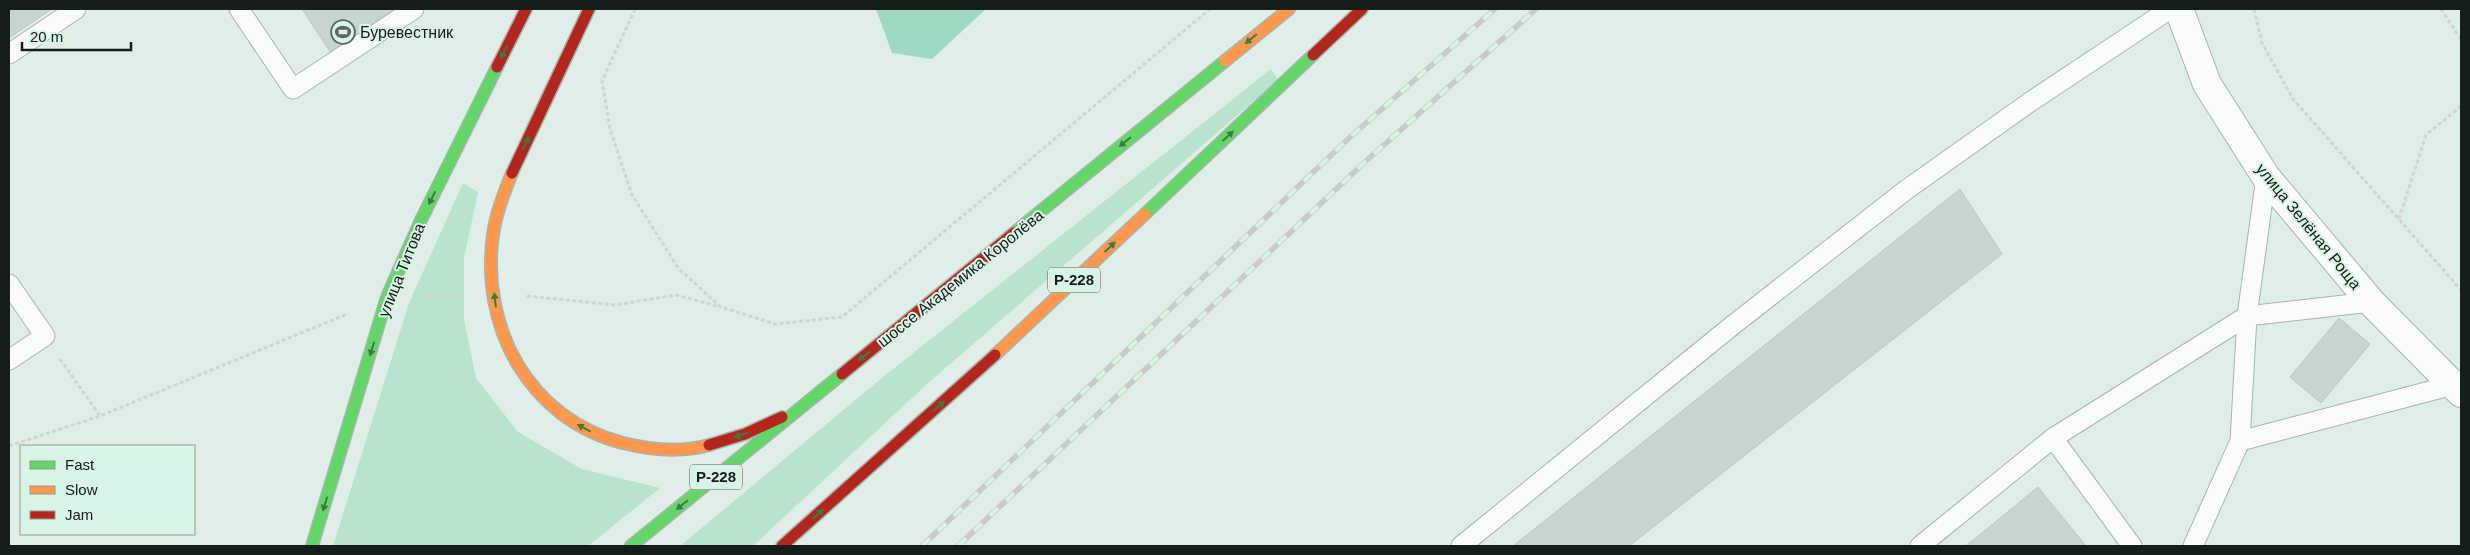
<svg xmlns="http://www.w3.org/2000/svg" width="2470" height="555" font-family="Helvetica,sans-serif">
  <rect width="100%" height="100%" fill="#dfeee6"/>
  <path fill="#b8e4ce" d="M1271 69 1278 80 927 384 753 546H680L888 373Z
    M463 183 478 192 464 258V319L476 378 518 432 582 469 660 488 588 546H333L409 303Z"/>
  <path fill="#9edabf" d="M876 9H986L932 59 892 53Z"/>
  <path fill="#c8d4ce" stroke="#bbc8c1" d="M9 9H52L9 38Z
    M302 9H405L333 56Z
    M1960 189 2002 254 1629 546H1513Z
    M2339 318 2370 344 2321 403 2290 377Z
    M2038 487 2086 546H1966Z"/>
  <g fill="none" stroke-linecap="round" stroke-linejoin="round">
    <g stroke="#a8b4ad" stroke-width="21">
      <path id="lane" d="M239 9 293 89 414 9
        M9 54 76 9
        M9 284 45 336 9 360
        M2053 438 2132 546
        M2240 441 2247 316 2266 177
        M1461 546 1733 325 1906 190 2030 102 2170 9
        M1920 546 2053 438 2247 316 2371 302
        M2193 546 2240 441 2453 385"/>
    </g>
    <g stroke="#a8b4ad" stroke-width="30">
      <path id="street" d="M2179 9 2207 84 2266 177 2371 302 2461 393"/>
    </g>
    <g stroke="#a8b4ad" stroke-width="14">
      <path id="fast" d="M1145 214 1313 55
        M1014 233 1225 61
        M312 546 387 297 421 220 497 67
        M631 546 842 374"/>
    </g>
    <g stroke="#a8b4ad" stroke-width="14">
      <path id="slow" d="M1225 61 1289 9
        M512 173C504 193 496 213 493 235 480 327 529 419 623 443 651 450 680 453 709 445
        M995 355 1145 214"/>
    </g>
    <g stroke="#a8b4ad" stroke-width="14">
      <path id="jam" d="M1313 55 1362 9
        M497 67 526 9
        M512 173 589 9
        M842 374 1014 233
        M709 445 745 434 782 417
        M782 546 995 355"/>
    </g>
    <path stroke="#d1d5d2" stroke-width="3" stroke-dasharray="4 2.5" stroke-linecap="butt" d="M635 9 602 81 610 129 632 195 679 269 721 307 775 324 842 317 1210 9
      M2254 9 2262 43 2293 99 2461 290
      M2441 9 2461 40
      M2399 219 2426 135 2461 106
      M422 296 461 294
      M527 296 615 305 676 295 721 307
      M60 359 100 416
      M9 446 100 416 347 314"/>
    <use href="#lane" stroke="#fafcfb" stroke-width="19"/>
    <use href="#street" stroke="#fafcfb" stroke-width="28"/>
    <use href="#fast" stroke="#63d668" stroke-width="11"/>
    <use href="#slow" stroke="#ff974d" stroke-width="11"/>
    <use href="#jam" stroke="#b3261e" stroke-width="11"/>
    <g stroke="#c7cbc9" stroke-width="5.5">
      <path id="rail" d="M922 546 1348 139 1495 9
        M958 546 1366 161 1536 9"/>
    </g>
    <use href="#rail" stroke="#d9f4e6" stroke-width="4" stroke-dasharray="11" stroke-linecap="butt"/>
  </g>
  <defs><path id="oneway-solid" d="M-6-.8H1V-3.2L6.5 0L1 3.2V.8H-6Z" transform="scale(1.25)"/></defs>
  <g fill="#3c7a41">
    <use href="#oneway-solid" transform="translate(1251 39) rotate(141)"/>
    <use href="#oneway-solid" transform="translate(504 52) rotate(116)"/>
    <use href="#oneway-solid" transform="translate(1228 136) rotate(-43)"/>
    <use href="#oneway-solid" transform="translate(1125 142) rotate(141)"/>
    <use href="#oneway-solid" transform="translate(526 143) rotate(-65)"/>
    <use href="#oneway-solid" transform="translate(432 198) rotate(116)"/>
    <use href="#oneway-solid" transform="translate(1110 247) rotate(-43)"/>
    <use href="#oneway-solid" transform="translate(495 300) rotate(-97)"/>
    <use href="#oneway-solid" transform="translate(372 349) rotate(107)"/>
    <use href="#oneway-solid" transform="translate(864 356) rotate(141)"/>
    <use href="#oneway-solid" transform="translate(939 406) rotate(-42)"/>
    <use href="#oneway-solid" transform="translate(584 428) rotate(-151)"/>
    <use href="#oneway-solid" transform="translate(741 435) rotate(163)"/>
    <use href="#oneway-solid" transform="translate(325 504) rotate(107)"/>
    <use href="#oneway-solid" transform="translate(682 505) rotate(141)"/>
    <use href="#oneway-solid" transform="translate(818 514) rotate(-42)"/>
  </g>
  <defs>
    <g id="stadium-ring" transform="scale(1.25)"><circle r="9.5" fill="#d9f4e6" stroke="#5c6761" stroke-width="1.5"/><path d="M0-5a6.5 5 0 1 0 0 10a6.5 5 0 1 0 0-10ZM-3.5-1.8h7v3.6h-7Z" fill="#5c6761"/></g>
  </defs>
  <g fill-rule="evenodd">
    <use href="#stadium-ring" x="343" y="32"/>
  </g>
  <g text-anchor="middle" stroke-width="4" stroke-linejoin="round" paint-order="stroke">
    <g fill="#d9f4e6" stroke="#505e57" stroke-width="1">
      <rect x="1048" y="267.5" width="52" height="25" rx="4"/>
      <rect x="690" y="464.5" width="52" height="25" rx="4"/>
    </g>
    <g font-size="15" font-weight="bold" fill="#151e1a">
      <text x="1074" y="285">Р-228</text>
      <text x="716" y="482">Р-228</text>
    </g>
    <g font-size="16" fill="#151e1a" stroke="#d9f4e6" text-anchor="start">
      <text x="360" y="38">Буревестник</text>
    </g>
    <g font-size="16" fill="#151e1a" stroke="#d9f4e6">
      <text transform="translate(2309 226) rotate(51)" y="6">улица Зелёная Роща</text>
      <text transform="translate(401 270) rotate(-68)" y="6">улица Титова</text>
      <text transform="translate(960 278) rotate(-39)" y="6">шоссе Академика Королёва</text>
    </g>
  </g>
  <rect width="2470" height="555" fill="none" stroke="#151e1a" stroke-width="20"/>
  <rect x="20" y="445" width="175" height="90" fill="#d9f4e6" stroke="#8b9e94"/>
  <rect x="30" y="461" width="25" height="8" fill="#63d668" stroke="#8b9e94"/>
  <text x="65" y="470" font-size="15" fill="#151e1a">Fast</text>
  <rect x="30" y="486" width="25" height="8" fill="#ff974d" stroke="#8b9e94"/>
  <text x="65" y="495" font-size="15" fill="#151e1a">Slow</text>
  <rect x="30" y="511" width="25" height="8" fill="#b3261e" stroke="#8b9e94"/>
  <text x="65" y="520" font-size="15" fill="#151e1a">Jam</text>
  <path d="M22 42v8h109v-8" fill="none" stroke="#151e1a" stroke-width="2.5"/>
  <text x="30" y="42" font-size="15" fill="#151e1a" stroke="#d9f4e6" stroke-width="4" paint-order="stroke">20 m</text>
</svg>
